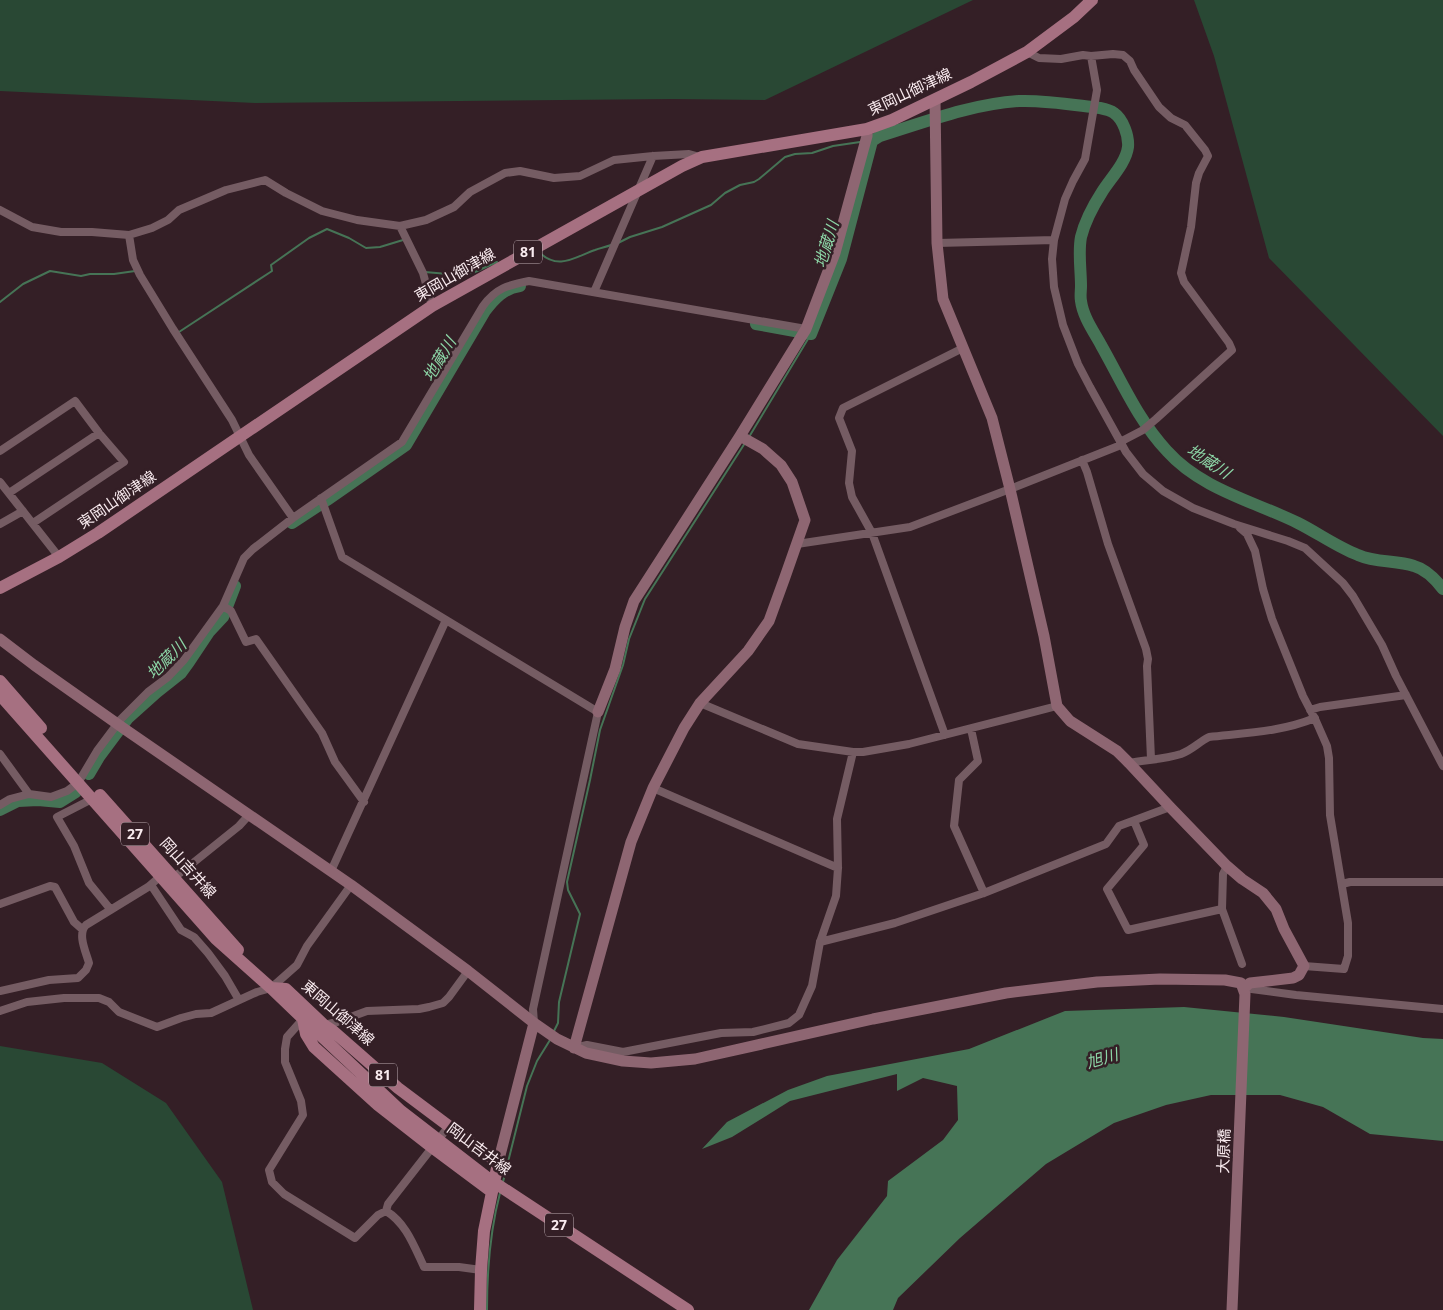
<svg xmlns="http://www.w3.org/2000/svg" width="1443" height="1310" font-family="'Noto Sans','Noto Sans JP',sans-serif">
  <rect width="100%" height="100%" fill="#341f26"/>
  <path fill="#294834" d="M0 0H973L765 100 672 99 255 103 0 91Z
    M1194 0H1443V436L1269 258 1214 56Z
    M0 1046 102 1063 166 1103 222 1182 253 1310H0Z"/>
  <path fill="#467456" d="M1184 1007 1284 1017 1423 1038 1443 1039V1141L1370 1134 1323 1107 1280 1095H1211L1166 1105 1114 1123 1046 1164 960 1238 898 1298 893 1310H809L837 1260 887 1196 888 1181 943 1140 958 1120 957 1086 923 1078 897 1091V1074L790 1101 732 1137 702 1149 727 1122 788 1090 827 1076 969 1049 1065 1011Z"/>
  <g fill="none" stroke-linecap="round" stroke-linejoin="round">
    <path stroke="#467456" stroke-width="2" d="M618 243 630 237 662 227 711 205 725 193 740 185 754 182 759 179 785 157 795 154 812 153 833 146 860 142
      M539 252C558 271 575 257 595 250 600 248 606 247 611 245
      M425 272 459 275 475 272 497 262
      M0 302 23 284 50 271 81 276 90 274H114L135 271
      M179 332 272 271 271 265 309 238 327 229 349 238 366 248 380 247 403 240
      M749 437 811 334
      M554 1031 558 1023 559 1002 580 914 568 890 567 882 590 780 600 730 623 665 629 639 645 599 745 443
      M503 1182 527 1086 537 1061 550 1040
      M487 1310C487 1271 490 1231 500 1193"/>
    <path stroke="#467456" stroke-width="12" d="M756 324 811 334 841 259 872 141 880 136C925 122 972 104 1019 101 1046 100 1074 105 1100 108 1105 109 1110 110 1114 113 1123 119 1129 136 1128 147 1126 163 1110 179 1102 192 1093 206 1085 221 1081 237 1078 252 1081 270 1081 286 1081 291 1080 296 1081 301 1083 317 1094 332 1101 345 1122 382 1138 420 1167 451 1201 489 1253 501 1298 523 1318 533 1337 547 1358 555 1376 563 1396 560 1414 566 1425 569 1436 580 1443 589
      M292 523 327 500 406 445 485 311C494 299 504 288 520 286
      M89 774 99 757 128 718 157 692 181 673 189 662 209 632 223 617 235 586
      M0 810 18 801 38 800 60 802 76 792"/>
    <path stroke="#755c63" stroke-width="8" d="M1027 52 1039 58 1061 59 1083 55 1091 56 1113 54 1123 55 1130 61 1134 70 1159 107 1171 118 1185 125 1205 150 1208 156 1199 173 1196 183 1191 227 1181 273 1184 282 1229 343 1232 350 1156 419 1143 430 1120 442
      M1091 56 1097 90 1085 159 1073 181 1065 199 1054 240 1052 259 1054 287 1063 325 1078 364 1090 387 1126 452 1143 474 1163 491 1193 508 1234 524 1288 541 1305 548 1343 583 1353 596 1382 645 1396 676 1443 766
      M0 210 32 227 61 232H92L129 235 152 228 168 220 179 210 226 190 265 180 286 193 322 211 357 220 400 226 426 220 454 207 470 192 505 173 520 171 554 178 580 176 614 160 653 156 689 154 700 157
      M400 226 423 273 432 306
      M129 235 133 260 140 275 173 329 232 420 249 455 293 518
      M937 243 1054 240
      M594 292 653 156
      M0 451 75 401 99 433 124 462 33 523
      M1082 460 1087 472 1108 544 1146 649 1148 659 1147 666 1151 759
      M0 482 59 557
      M9 493 99 433
      M321 498 342 557 598 712 533 1009 534 1023
      M0 524 23 511
      M1240 528 1247 534 1255 551 1263 589 1272 619 1303 696 1316 721 1327 746 1329 758 1330 815 1348 923V956L1344 969 1304 966
      M797 544 910 527 1010 489 1121 445
      M223 606 231 611 246 642 256 639 322 733 335 762 364 802
      M700 703 798 744 853 752H863L909 744 1057 706
      M1310 710 1320 707 1406 695
      M971 729 978 761 959 780 954 826 984 893
      M945 735 872 533 852 497 849 483 852 451 839 418 843 408 963 348
      M0 754 29 794
      M1129 763C1145 760 1166 759 1181 754 1192 750 1199 742 1209 737 1245 733 1281 732 1315 718
      M653 788 838 868
      M92 799 57 817 74 846 89 883 111 910
      M0 805 10 799 29 794 51 797 67 791 78 783 97 751 121 719 148 692 168 677 184 660 223 606 244 558 253 549 293 518 402 442 483 306C496 288 508 285 529 281L806 329
      M1134 821 1144 845 1107 889 1128 930 1222 909
      M1227 866 1223 874 1222 909 1242 964
      M331 871 446 620
      M170 879 183 871 239 826 249 815
      M1342 884 1350 882H1443
      M151 885 181 930 194 937 208 953 225 976 239 1000
      M0 904 50 886 55 887 74 922 82 929
      M820 942 895 923 984 893 1106 844 1119 826 1170 807
      M1244 988 1296 995 1443 1009
      M0 991 49 980 78 978 86 970 89 963C86 952 77 934 86 925L148 887 162 875
      M0 1011 27 1002 64 998H99L109 1002 119 1012 157 1027 181 1018 196 1014 211 1013 257 992 271 988 297 965 307 946 351 885
      M303 1019 287 1037 285 1049V1062L301 1101 303 1115 269 1170 272 1182 284 1194 355 1238 378 1215 386 1211 388 1204 449 1126
      M324 1025 337 1022 367 1011 419 1009 429 1007 443 1003 449 997 468 971
      M574 1048 587 1045 623 1052 721 1033 753 1032 789 1023 799 1015 812 986 820 942 836 896 838 868 837 819 853 752
      M386 1211C406 1223 414 1246 424 1267H459L481 1270"/>
    <path stroke="#8e6672" stroke-width="11" d="M935 100 937 243 943 299 992 418 1010 489 1044 636 1057 706 1070 721 1117 751 1129 763 1170 807 1227 866 1242 879 1263 893 1276 909 1284 929 1304 966 1299 975 1293 978 1250 983 1244 988
      M0 639 34 665 126 730 351 885 468 971 534 1023 557 1039 586 1053 623 1061 651 1063 695 1059 873 1019 1006 993 1097 982 1160 979 1225 980 1241 983 1245 994 1232 1310
      M598 712 615 669 625 627 634 601 740 436 806 329 835 253 867 136V129
      M574 1048 631 842 653 788 684 728 700 703 748 651 769 621 785 577 805 520 792 482 781 465 763 449 740 436
      M498 1163 534 1023"/>
    <path stroke="#a67081" stroke-width="12" d="M0 588 59 557 98 533 432 306 682 166 702 157 867 129 892 120 971 82 1027 52 1074 17 1092 0
      M0 681 41 728
      M0 695 216 939 271 988 318 1033 401 1111 489 1179 688 1310
      M100 795 238 950
      M271 988 286 989 324 1025 333 1031 398 1088 498 1163 484 1231 481 1270 480 1310
      M303 1019 306 1034 314 1047 378 1105 433 1148 492 1192"/>
  </g>
  <g text-anchor="middle" stroke-width="5" stroke-linejoin="round" paint-order="stroke">
    <g fill="#341f26" stroke="#beaeb3" stroke-width="1">
      <rect x="514" y="240.5" width="28" height="23" rx="4"/>
      <rect x="121" y="822.5" width="28" height="23" rx="4"/>
      <rect x="369" y="1063.5" width="28" height="23" rx="4"/>
      <rect x="545" y="1213.5" width="28" height="23" rx="4"/>
    </g>
    <g font-size="14" font-weight="bold" fill="#f9ebef">
      <text x="528" y="257">81</text>
      <text x="135" y="839">27</text>
      <text x="383" y="1080">81</text>
      <text x="559" y="1230">27</text>
    </g>
    <g font-size="15" fill="#f9ebef" stroke="#341f26">
      <text transform="translate(910 92) rotate(-25)" y="5">東岡山御津線</text>
      <text transform="translate(455 275) rotate(-30)" y="5">東岡山御津線</text>
      <text transform="translate(117 500) rotate(-34)" y="5">東岡山御津線</text>
      <text transform="translate(188 868) rotate(48)" y="5">岡山吉井線</text>
      <text transform="translate(338 1013) rotate(41)" y="5">東岡山御津線</text>
      <text transform="translate(479 1149) rotate(37)" y="5">岡山吉井線</text>
      <text transform="translate(1224 1151) rotate(-88)" y="5">大原橋</text>
    </g>
    <g font-size="16" font-style="italic" fill="#8cd5a6" stroke="#341f26">
      <text transform="translate(826 244) rotate(-73)" y="6">地蔵川</text>
      <text transform="translate(439 359) rotate(-59)" y="6">地蔵川</text>
      <text transform="translate(1209 461) rotate(33)" y="6">地蔵川</text>
      <text transform="translate(166 659) rotate(-45)" y="6">地蔵川</text>
      <text transform="translate(1102 1058) rotate(-16)" y="6">旭川</text>
    </g>
  </g>
</svg>
